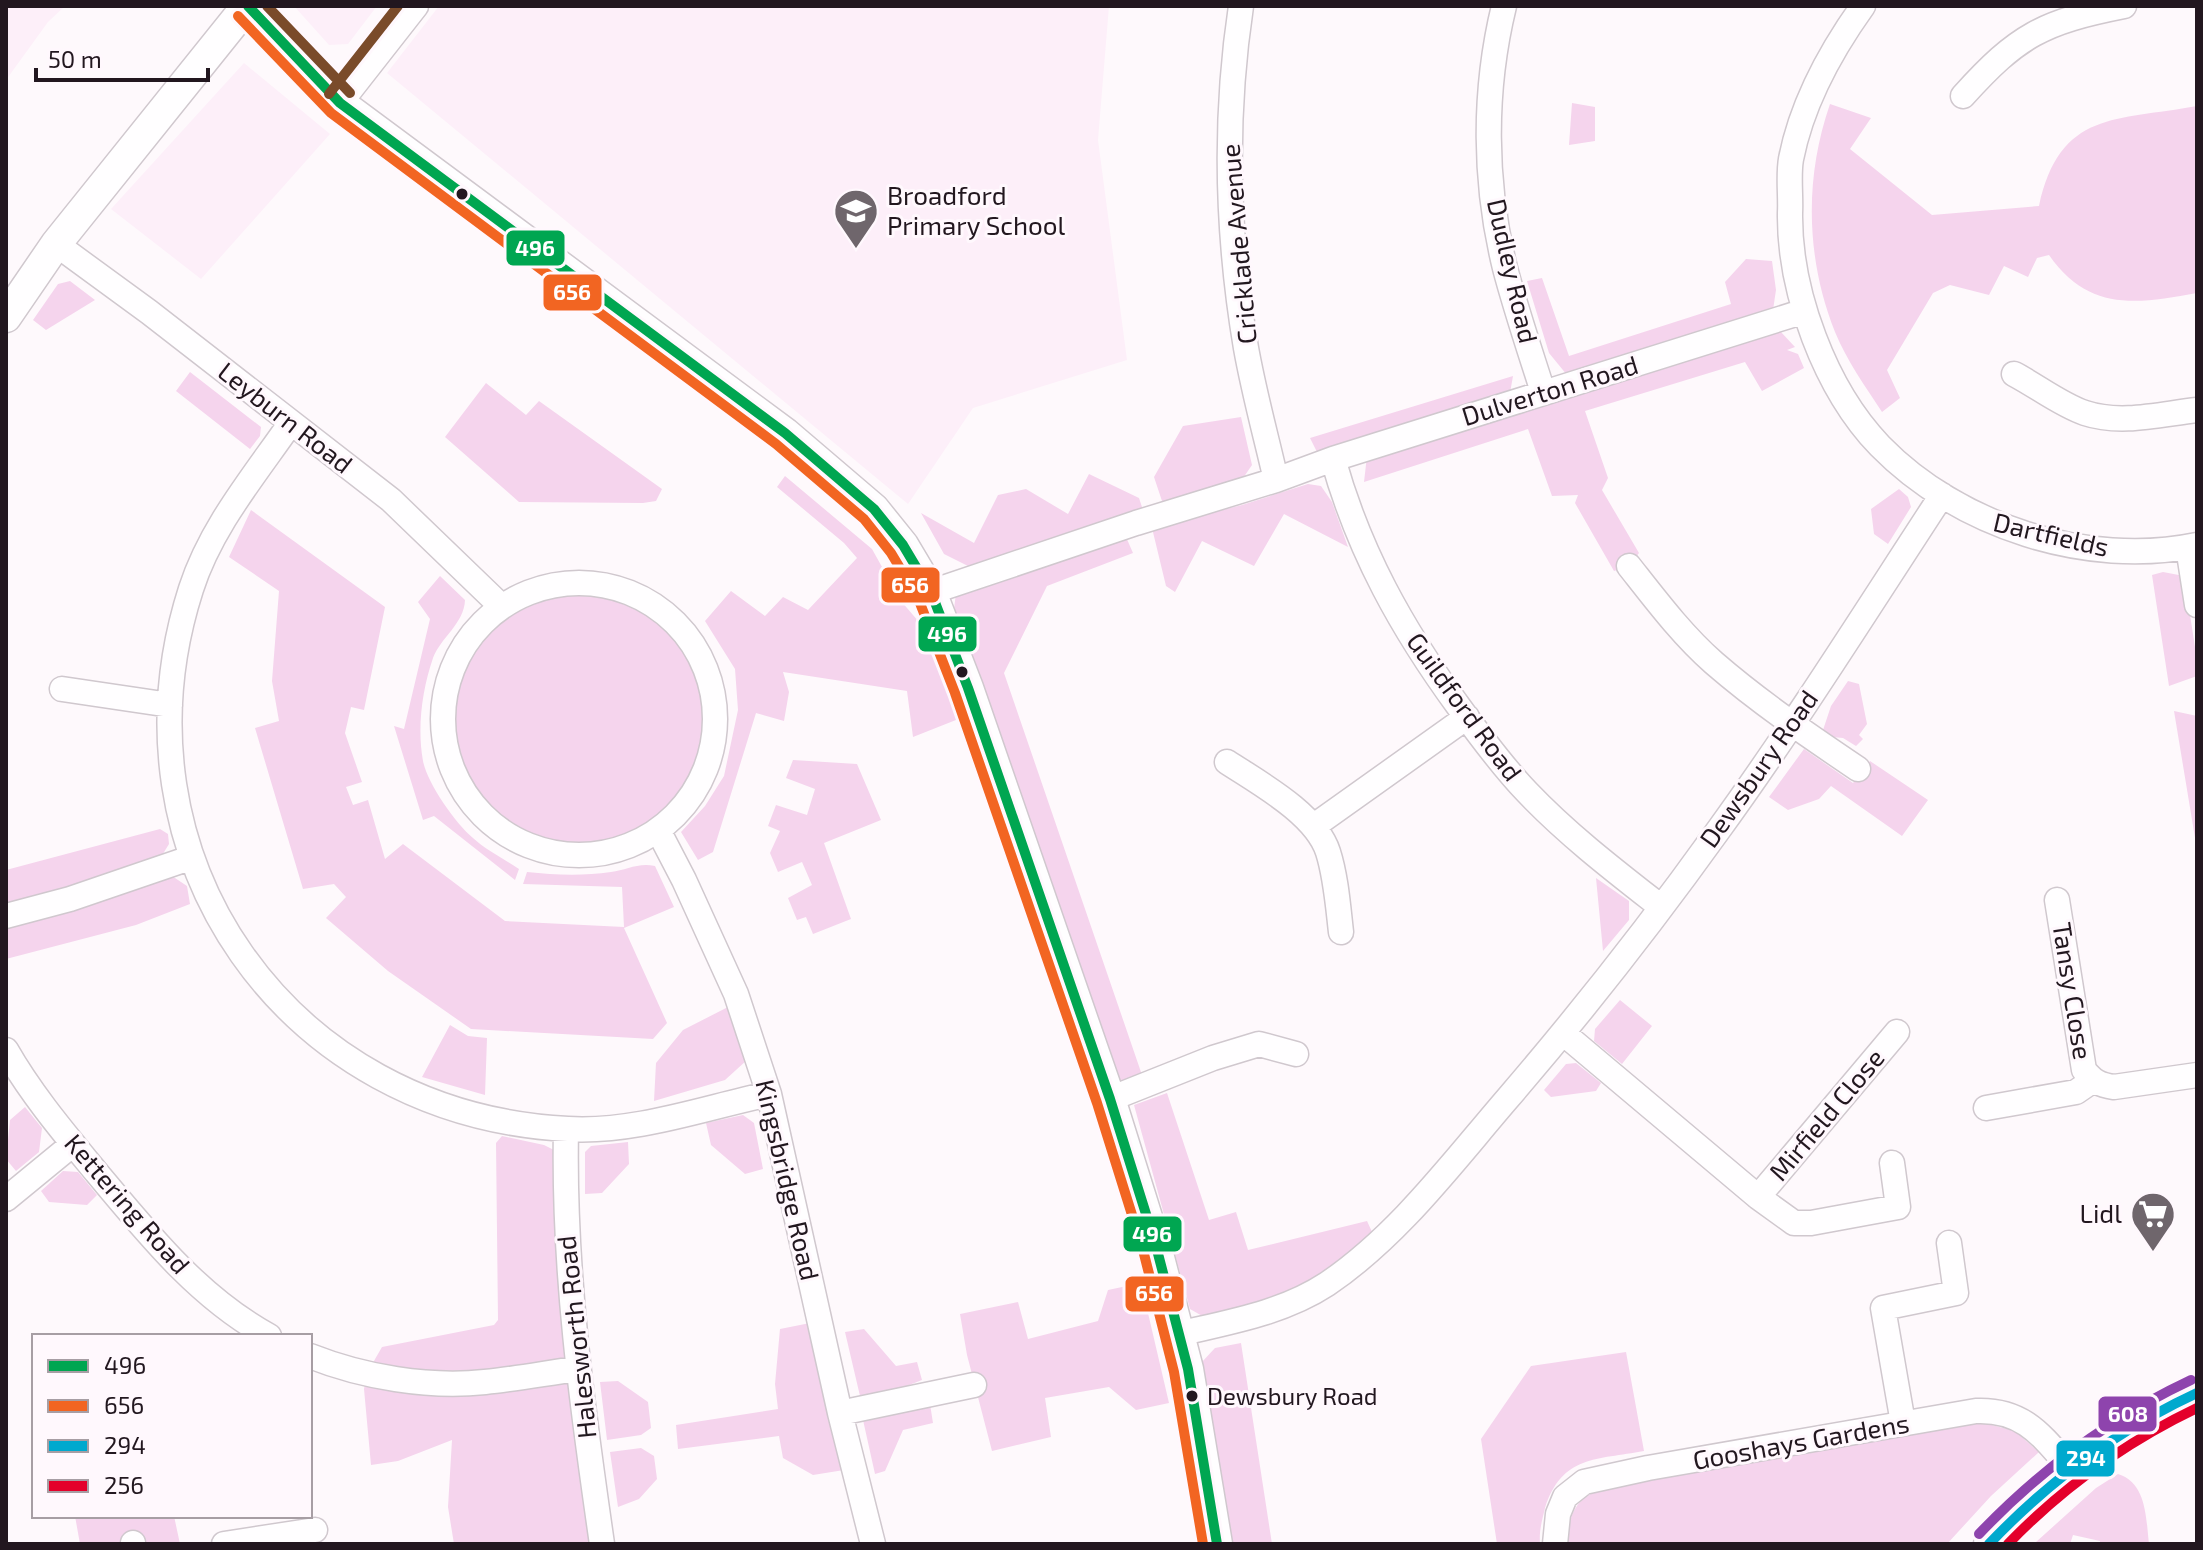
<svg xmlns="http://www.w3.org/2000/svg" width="2203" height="1550" font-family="'Exo 2',sans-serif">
  <rect width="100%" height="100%" fill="#fef9fc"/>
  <path fill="#fdeff9" d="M6 6H65L48 22 6 80Z
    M294 6H377L348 44 329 45Z
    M439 6H1109L1098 140 1127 360 973 408 908 504 387 73Z
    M244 63 330 134 201 279 111 209Z"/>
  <path fill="#f5d4ed" d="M1572 103 1595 107V141L1569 145Z
    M1830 104 1871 118 1850 149 1932 215 2039 206C2060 110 2116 121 2197 106V293C2137 304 2089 312 2049 255L2037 258 2028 277 2004 266 1989 295 1950 285 1933 293 1887 370 1900 398 1882 412C1865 386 1847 361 1835 332 1806 259 1804 179 1830 104Z
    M1746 259 1772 261 1776 290 1773 310 1567 375 1549 353 1527 281 1542 278 1569 356 1731 304 1725 282Z
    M70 281 95 300 46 330 33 320 58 284Z
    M1780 331 1795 347 1787 350 1798 354 1804 368 1762 391 1745 362 1585 411 1608 478 1602 490 1639 553 1629 566 1614 571 1575 503 1578 495 1552 496 1528 429 1364 482 1367 456Z
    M190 372 261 427 260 436 250 449 176 391Z
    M1513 376 1510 393 1318 454 1310 438Z
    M486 383 526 415 539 401 662 489 656 501 643 503 519 502 445 437Z
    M1241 417 1252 465 1239 484 1164 507 1154 477 1183 426Z
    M1089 474 1139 498 1144 513 970 567 944 554 921 513 974 543 998 495 1026 489 1068 514Z
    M785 476 872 549 901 601 931 636 961 718 913 737 907 691 783 672 789 692 784 721 756 713 713 852 698 860 681 832 705 806 724 776 738 710 735 669 705 621 731 591 765 616 783 597 808 610 857 558 844 543 777 487Z
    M1308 484 1321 486 1332 502 1348 547 1284 514 1254 566 1202 541 1175 592 1166 586 1152 528 1242 505Z
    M1899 489 1908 497 1911 507 1888 544 1874 534 1871 509Z
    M251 510 385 607 364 710 351 707 345 733 362 782 346 787 353 805 368 800 385 859 403 844 505 921 624 927 622 887 523 884 527 872C555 875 583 876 611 872 626 870 639 862 655 866L674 907 624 928 667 1023 653 1039 471 1029 388 971 326 918 346 897 334 884 303 889 255 728 279 721 272 681 279 591 229 557Z
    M1126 537 1133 553 1047 586 1004 673 1142 1075 1121 1083 954 609 956 593 978 589Z
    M2163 572 2184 576 2197 660V676L2169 686 2152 575Z
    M440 576 465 600C464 624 441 637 433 658 422 690 417 728 423 761 427 783 456 824 473 838 486 850 504 859 519 869L515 880 434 816 423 820 394 726 404 729 430 619 418 602Z
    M455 720a124 124 0 1 1 248 0a124 124 0 1 1-248 0Z
    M1848 681 1859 684 1867 724 1859 735 1863 739 1856 746 1843 738 1821 736 1831 706Z
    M2174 711 2197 716V850Z
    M1804 749 1853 783 1870 761 1928 800 1902 836 1831 786 1819 799 1788 810 1769 797Z
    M793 760 857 764 881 820 824 843 851 919 813 934 806 917 797 920 788 898 812 885 802 862 778 872 770 853 780 831 768 826 776 805 807 815 815 789 786 778Z
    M160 829 168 834 169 844 161 857 73 889 6 905V870Z
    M172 876 187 886 190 904 136 925 6 959V928L63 912Z
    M1596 878 1629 901V920L1603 951Z
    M1620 1000 1652 1026 1622 1064 1594 1041 1595 1029Z
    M728 1007 747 1060 725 1080 654 1101 656 1063 683 1030Z
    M450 1025 468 1036 487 1038 485 1095 422 1077Z
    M1576 1063 1601 1083 1596 1091 1551 1097 1544 1090 1566 1064Z
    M1167 1093 1209 1220 1236 1212 1248 1250 1367 1221 1373 1234C1362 1244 1351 1255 1339 1263 1299 1293 1251 1304 1204 1317L1190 1309 1134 1105Z
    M25 1107 42 1128 39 1152 16 1171 6 1159 10 1120Z
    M743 1115 754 1123 763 1169 745 1174 711 1145 706 1123Z
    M502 1136 544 1145 554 1150 595 1544H454L448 1507 452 1440 398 1461 371 1465 364 1389 367 1373 382 1347 494 1325 498 1320 496 1143Z
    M628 1142 629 1164 602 1193 585 1194V1152L591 1146Z
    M63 1171 78 1172 97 1195 87 1205 49 1202 41 1191Z
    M1141 1283 1169 1403 1136 1410 1109 1387 1045 1398 1051 1437 992 1451 967 1355 960 1314 1018 1302 1028 1339 1098 1321 1108 1290Z
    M810 1323 844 1470 813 1475 783 1458 779 1436 678 1449 676 1425 778 1409 775 1384 780 1329Z
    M864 1329 896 1366 917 1362 922 1380 899 1389 860 1396 845 1332Z
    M1241 1343 1272 1544H1233L1201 1363 1215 1348Z
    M1626 1352 1644 1451C1597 1460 1562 1455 1545 1508 1542 1521 1539 1530 1540 1544H1497L1481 1439 1531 1366Z
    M618 1381 648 1402 651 1428 641 1435 607 1440 600 1382Z
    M930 1404 933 1423 903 1430 885 1471 875 1474 863 1420Z
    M1976 1421 2015 1431 2039 1452 1991 1496 1947 1544H1565C1572 1503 1578 1497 1617 1483Z
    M641 1448 654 1456 657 1479 639 1499 618 1507 610 1452Z
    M2118 1474C2147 1483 2146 1519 2149 1544H2100V1541L2073 1535 2070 1544 2036 1542 2096 1488Z
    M75 1516H174L180 1544H80Z"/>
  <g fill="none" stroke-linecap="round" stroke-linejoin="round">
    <g stroke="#d0c8ce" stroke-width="27">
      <path id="minor" d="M1241 6C1224 119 1227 235 1246 348 1254 393 1266 436 1276 480
        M1504 6C1483 92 1484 183 1505 268 1516 310 1530 351 1543 392
        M1863 6C1830 52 1802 103 1791 159 1788 176 1791 196 1790 213 1789 291 1825 389 1880 446 1958 526 2087 568 2197 545
        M1963 96C2018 35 2043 22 2124 6
        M340 103 416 6
        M56 244 149 312 391 500 501 606
        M2014 374C2037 386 2061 405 2085 413 2121 425 2161 414 2197 410
        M290 424C254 476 211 527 191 589 105 857 287 1115 568 1129 635 1133 703 1108 769 1094
        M1333 459C1359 552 1402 629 1459 707 1480 736 1502 766 1527 792 1568 835 1615 871 1661 907
        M2188 547 2197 605
        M1629 566C1655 599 1682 635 1714 663 1759 702 1809 736 1858 769
        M443 719a136 136 0 1 1 272 0a136 136 0 1 1-272 0Z
        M931 592 1136 523 1276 480 1333 459 1805 311
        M62 689 170 705
        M1227 762C1259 783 1316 814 1328 852 1336 877 1338 906 1341 932
        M1314 826 1467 717
        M658 830 684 880 736 994 769 1094 840 1413 873 1544
        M2057 900 2084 1070C2093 1081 2099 1085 2114 1087L2197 1075
        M6 916 70 899 190 858
        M1563 1033 1758 1197 1794 1223H1811L1898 1207 1892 1163
        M6 1050C31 1094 65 1134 97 1173 148 1234 199 1298 269 1336
        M1110 1099 1213 1058 1259 1044 1296 1054
        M1986 1108 2076 1092 2092 1081
        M566 1129C563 1269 582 1406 602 1544
        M1758 1197 1897 1032
        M6 1199 73 1144
        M1178 1334C1229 1322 1283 1313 1327 1284 1398 1236 1452 1163 1508 1098 1581 1013 1651 924 1717 832 1796 723 1868 608 1942 495
        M310 1356C363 1377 428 1388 485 1382 516 1379 547 1373 577 1369
        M840 1413 974 1385
        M1903 1423 1883 1308 1956 1293 1949 1243
        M133 1543V1544
        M224 1544 315 1530
        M1555 1544 1558 1514 1565 1497 1584 1482 1648 1468 1976 1411C2024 1409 2042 1436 2071 1469"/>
    </g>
    <g stroke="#d0c8ce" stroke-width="33">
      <path id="tertiary" d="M248 6 340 103 785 433 874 509 903 545 931 592 968 688 1110 1099 1156 1246 1188 1369 1217 1544
        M6 317 56 244 247 6
        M1989 1544C2046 1481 2118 1427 2197 1393"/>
    </g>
    <use href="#minor" stroke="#fffeff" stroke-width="24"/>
    <use href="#tertiary" stroke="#fffeff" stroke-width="30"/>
    <g stroke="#fff8fd" stroke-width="16">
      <path id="bus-1" d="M248 6 340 103 785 433 874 509 903 545 931 592 968 688 1110 1099 1156 1246 1188 1369 1217 1544"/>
    </g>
    <g stroke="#fff8fd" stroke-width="16">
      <path id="bus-2" d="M238 16 331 113 776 444 864 519 891 553 918 598 955 693 1097 1103 1143 1250 1174 1372 1203 1544"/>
    </g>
    <g stroke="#fff8fd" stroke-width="16">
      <path id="bus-3" d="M1989 1544C2050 1480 2117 1430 2197 1393"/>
    </g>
    <g stroke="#fff8fd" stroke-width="16">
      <path id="bus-4" d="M2008 1544C2063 1487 2126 1442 2197 1408"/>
    </g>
    <g stroke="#fff8fd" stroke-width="16">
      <path id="bus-5" d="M1979 1534C2041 1469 2110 1418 2191 1380"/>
    </g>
    <g stroke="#fff8fd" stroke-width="16">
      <path id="bus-6" d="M267 6 350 93
        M329 94 398 6"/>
    </g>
    <use href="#bus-1" stroke="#00a651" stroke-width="10"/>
    <use href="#bus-2" stroke="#f26522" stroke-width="10"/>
    <use href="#bus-3" stroke="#00a9ce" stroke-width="10"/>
    <use href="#bus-4" stroke="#e4002b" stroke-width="10"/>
    <use href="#bus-5" stroke="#8e44ad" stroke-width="10"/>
    <use href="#bus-6" stroke="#7a4b2a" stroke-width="10"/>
  </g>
  <defs>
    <g id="school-pin" transform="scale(2.3)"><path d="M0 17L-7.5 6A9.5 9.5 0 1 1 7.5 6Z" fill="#6f666c" stroke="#fff8fd"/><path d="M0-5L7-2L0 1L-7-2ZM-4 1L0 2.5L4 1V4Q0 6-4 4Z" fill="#fff"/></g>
    <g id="supermarket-pin" transform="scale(2.3)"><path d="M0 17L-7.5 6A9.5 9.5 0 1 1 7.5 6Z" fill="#6f666c" stroke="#fff8fd"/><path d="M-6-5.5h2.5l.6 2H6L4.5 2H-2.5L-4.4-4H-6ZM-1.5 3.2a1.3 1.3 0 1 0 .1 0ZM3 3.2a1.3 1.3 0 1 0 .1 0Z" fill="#fff"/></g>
  </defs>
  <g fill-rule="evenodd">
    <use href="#school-pin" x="856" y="211"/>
    <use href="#supermarket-pin" x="2153" y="1214"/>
  </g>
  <g fill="#22171f" stroke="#fff8fd" stroke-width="3">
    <circle cx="462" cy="194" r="7"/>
    <circle cx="962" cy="672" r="7"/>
    <circle cx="1192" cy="1396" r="7"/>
  </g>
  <g text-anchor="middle" stroke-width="6" stroke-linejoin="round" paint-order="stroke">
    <g font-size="24" fill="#22171f" stroke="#fff8fd" text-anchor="start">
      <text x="1207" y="1405">Dewsbury Road</text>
    </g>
    <g font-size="26" fill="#22171f" stroke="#fff8fd" text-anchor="start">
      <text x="887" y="205">Broadford<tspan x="887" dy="30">Primary School</tspan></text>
      <text x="2122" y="1223" text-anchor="end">Lidl</text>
    </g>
    <g font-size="26" fill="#22171f" stroke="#fff8fd">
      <text transform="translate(1239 244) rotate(-95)" y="9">Cricklade Avenue</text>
      <text transform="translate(1512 271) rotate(77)" y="9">Dudley Road</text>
      <text transform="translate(1550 391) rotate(-17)" y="9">Dulverton Road</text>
      <text transform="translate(285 418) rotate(38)" y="9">Leyburn Road</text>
      <text transform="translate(2051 535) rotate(13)" y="9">Dartfields</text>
      <text transform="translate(1464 707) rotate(54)" y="9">Guildford Road</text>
      <text transform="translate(1759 769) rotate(-55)" y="9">Dewsbury Road</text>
      <text transform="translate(2072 991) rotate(81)" y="9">Tansy Close</text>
      <text transform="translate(1827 1115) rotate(-50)" y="9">Mirfield Close</text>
      <text transform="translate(787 1180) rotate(77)" y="9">Kingsbridge Road</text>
      <text transform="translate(127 1204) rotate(49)" y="9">Kettering Road</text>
      <text transform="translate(577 1337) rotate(-96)" y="9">Halesworth Road</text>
      <text transform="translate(1801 1442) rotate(-10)" y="9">Gooshays Gardens</text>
    </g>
  </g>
  <g stroke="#fff8fd" stroke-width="3">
    <rect x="505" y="229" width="61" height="38" rx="8" fill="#00a651"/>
    <rect x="542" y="273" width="61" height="39" rx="8" fill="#f26522"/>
    <rect x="880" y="566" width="61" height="38" rx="8" fill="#f26522"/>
    <rect x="917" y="615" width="61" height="38" rx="8" fill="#00a651"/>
    <rect x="1122" y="1215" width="61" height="38" rx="8" fill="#00a651"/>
    <rect x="1124" y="1275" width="61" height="38" rx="8" fill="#f26522"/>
    <rect x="2097" y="1395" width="61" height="38" rx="8" fill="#8e44ad"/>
    <rect x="2055" y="1439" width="61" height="39" rx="8" fill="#00a9ce"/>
  </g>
  <g font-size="22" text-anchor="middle" font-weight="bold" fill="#fff">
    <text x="535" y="256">496</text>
    <text x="572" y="300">656</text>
    <text x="910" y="593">656</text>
    <text x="947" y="642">496</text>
    <text x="1152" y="1242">496</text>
    <text x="1154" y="1301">656</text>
    <text x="2128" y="1422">608</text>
    <text x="2086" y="1466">294</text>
  </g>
  <rect width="2203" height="1550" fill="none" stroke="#22171f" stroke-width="16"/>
  <rect x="32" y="1334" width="280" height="184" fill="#fff8fd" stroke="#a79ea4" stroke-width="2"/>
  <rect x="48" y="1360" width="40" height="12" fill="#00a651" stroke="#a79ea4" stroke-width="2"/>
  <text x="104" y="1374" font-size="24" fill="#22171f">496</text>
  <rect x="48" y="1400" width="40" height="12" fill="#f26522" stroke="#a79ea4" stroke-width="2"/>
  <text x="104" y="1414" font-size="24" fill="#22171f">656</text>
  <rect x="48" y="1440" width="40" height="12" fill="#00a9ce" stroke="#a79ea4" stroke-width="2"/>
  <text x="104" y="1454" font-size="24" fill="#22171f">294</text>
  <rect x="48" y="1480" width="40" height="12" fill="#e4002b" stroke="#a79ea4" stroke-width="2"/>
  <text x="104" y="1494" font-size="24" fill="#22171f">256</text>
  <path d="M36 68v12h172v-12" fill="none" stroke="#22171f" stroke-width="4"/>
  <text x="48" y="68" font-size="24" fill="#22171f" stroke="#fff8fd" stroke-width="6" paint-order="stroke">50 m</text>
</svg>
